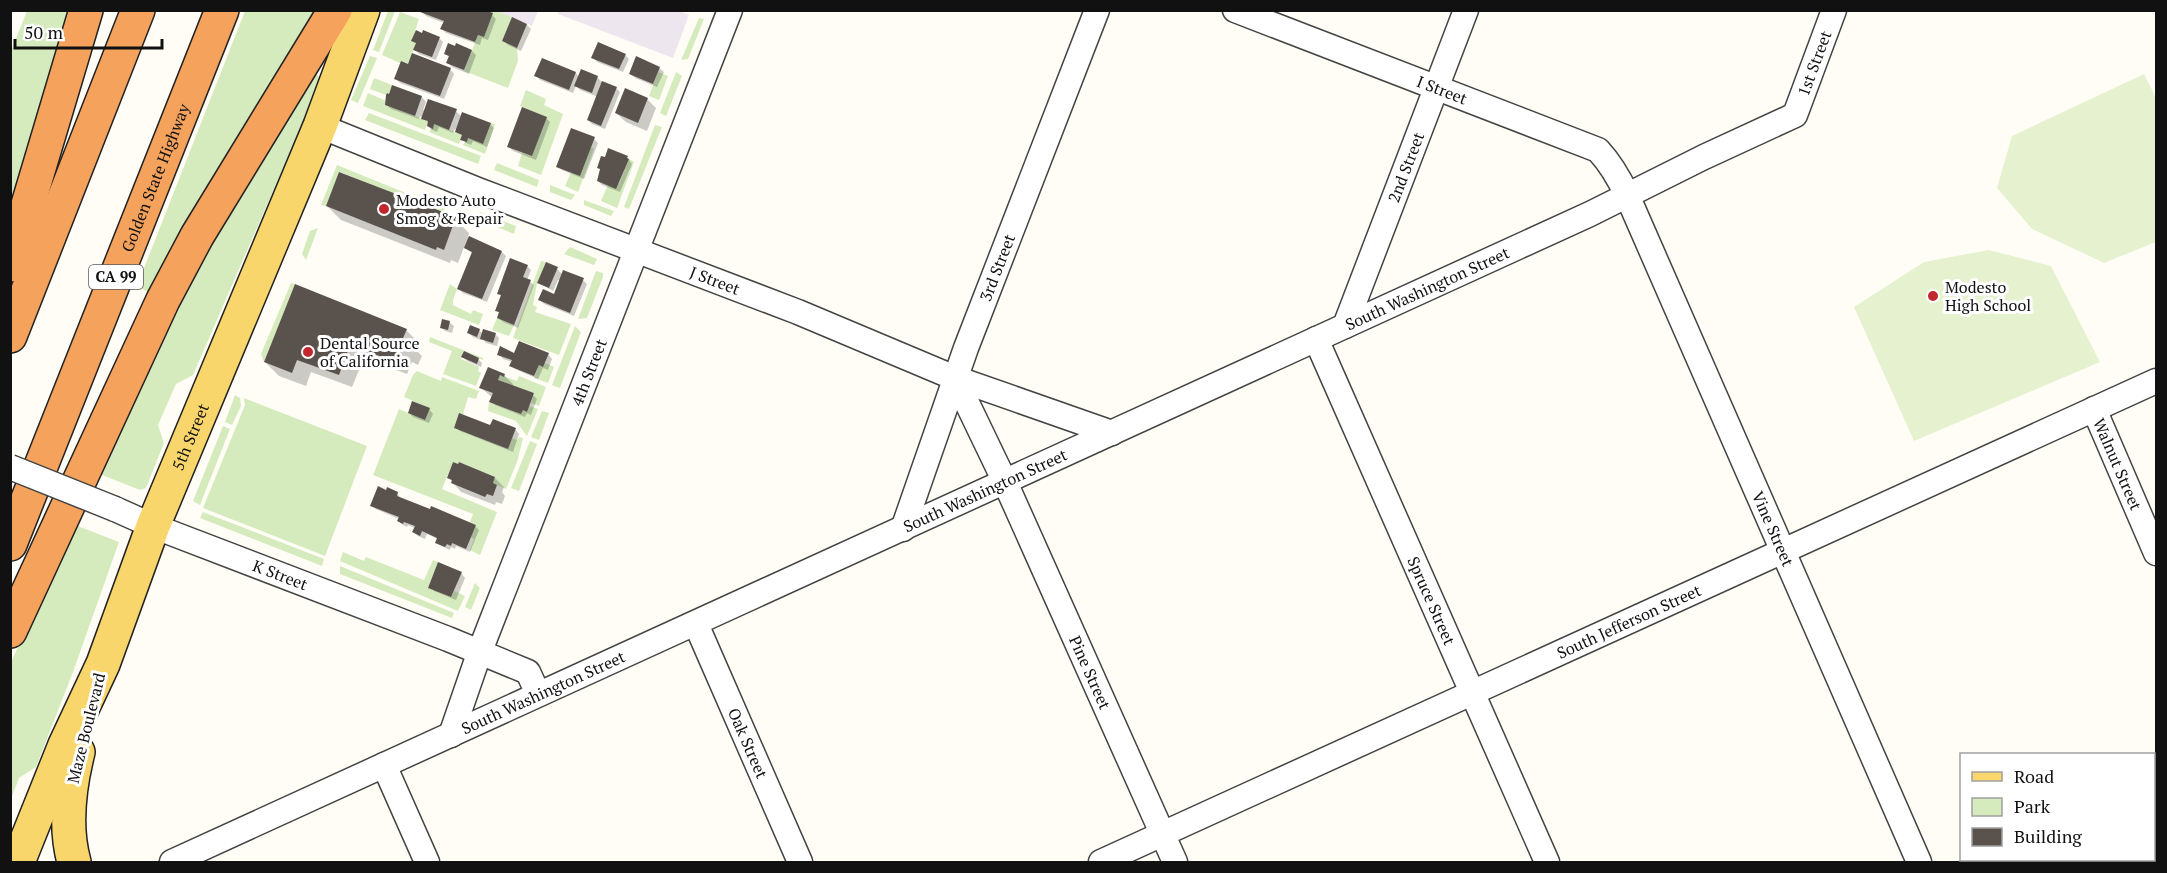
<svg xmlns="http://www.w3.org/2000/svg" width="2167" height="873" font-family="'PT Serif',serif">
  <rect width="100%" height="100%" fill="#fffdf5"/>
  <path fill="#eee6ef" d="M496 11H538L532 26Z
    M559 11 677 10 689 15 673 58 558 14Z"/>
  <path fill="#d5ebbd" d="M27 11H68L57 62 10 228 11 51Z
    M245 11H318L155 296 137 286Z
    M388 11H395L379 52 373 50Z
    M485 11H496L512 17 502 41 517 48 518 61 508 88 464 71 478 35 484 37Z
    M400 12 419 19 412 40 416 43 408 64 400 63 382 55Z
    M699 18 704 19 688 59 681 60Z
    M370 56 377 58 358 103 351 100Z
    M658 72 668 76 659 100 649 96Z
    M676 72 682 76 666 116 660 113Z
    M313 73 322 78 193 375 176 384 158 425 164 443 146 488 140 490 97 473 206 247Z
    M374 78 392 85 389 94 387 93 386 95 370 89Z
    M526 90 546 99 544 105 563 114 541 175 518 166 522 153 532 156 546 117 520 106Z
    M368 93 386 101 385 105 428 121 425 130 363 106Z
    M369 113 481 156 478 164 365 120Z
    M491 123 495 124 485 154 463 145 468 138 483 144Z
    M434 124 462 135 459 144 429 132Z
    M655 125 662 127 629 209 624 207Z
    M591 147 594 149 578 192 565 186 571 172Z
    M629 159 634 162 617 208 601 201 608 185 619 184Z
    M497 163 539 180 537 187 494 170Z
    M337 165 445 209 443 213 340 172 326 206 321 205Z
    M550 185 575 195 571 200 550 192Z
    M584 200 614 211 611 216 584 205Z
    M480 212 516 226 514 234 475 218Z
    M318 228 306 260 302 254 310 231Z
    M570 247 597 259 594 265 564 254Z
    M541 261 546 262 537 283 533 305 537 307 535 312 571 324 559 355 513 338Z
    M596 271 603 273V277L587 318 578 319Z
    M291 283 295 284 264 362 261 354Z
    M450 284 457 289 453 300V305L471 314 473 310 483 314 479 325 440 310Z
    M497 318 514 325 509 336 492 330Z
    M575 326 581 332 560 388 552 385Z
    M430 337 483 358V360L464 352 461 359 479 367 478 371 481 373 476 386 443 374 452 351 429 342Z
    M545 363 554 367 548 383 534 378 539 365 543 366Z
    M417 371 441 381 442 377 479 391 476 399 468 397 463 415 459 414 454 428 508 449 512 438 517 440 519 437 523 438 517 462 506 489 493 483 495 477 459 462 458 464 453 462 442 489 497 512 480 555 470 550 474 539 470 537 476 525 470 522 473 514 373 475 399 409 425 420 429 408 404 397 413 375Z
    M500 375 517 381 519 376 546 387 539 406 531 403 534 393 498 380Z
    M235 395 240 398 241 406 232 425 225 422Z
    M244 398 367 446 325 556 203 508 245 405Z
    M489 402 521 414 523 410 527 412 529 406 538 409 527 436 516 421 488 411Z
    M542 411 549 413 539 440 531 437Z
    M223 426 230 429 200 505 193 501Z
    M530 441 537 444 519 491 511 488Z
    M203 512 324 559 322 566 200 518Z
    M75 525 119 542 73 672 36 767 19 778 11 799V662Z
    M343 552 364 561 366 557 424 580 433 560 438 562 428 588 451 597 454 591 465 596 458 611 340 561Z
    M340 566 454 613 452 618 340 574Z
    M475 583 480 588 471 610 465 607Z"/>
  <path fill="#e6f2cf" d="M2144 74 2156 98V242L2104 263 2032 229 1997 188 2012 136Z
    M1989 250 2051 266 2100 362 1914 441 1854 307 1924 262Z"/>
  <path fill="#0003" d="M422 12 492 15 496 19 488 40 482 38 480 45 446 33 442 29 444 23 426 16Z
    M513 19 527 25 531 29 521 51 508 45 504 41Z
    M439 38 443 42 436 60 419 54 415 50 417 44 413 40Z
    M457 45 472 51 476 55 469 74 452 67 448 63 450 58 446 54Z
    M625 55 629 59 623 72 597 62 593 57Z
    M543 60 576 73 579 77H597L603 83 616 88 620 92 605 129 592 124 588 120 598 97 580 90 576 86 573 93 540 80 536 75Z
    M659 68 664 72 657 87 635 78 631 74Z
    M450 69 454 74 444 99 400 83 396 79Z
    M422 97 426 102 423 110 456 111 462 117 490 124 494 128 487 147 473 141 471 145 466 143 462 139 463 136 455 129 453 133 439 127 437 132 432 130 428 126 429 123 420 116 419 119 391 109 387 105Z
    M647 99 656 108 647 131 626 122 616 113Z
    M546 118 550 122 536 160 513 151 509 147Z
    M594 139 598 143 584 179 562 170 558 166Z
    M627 157 632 164 620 192 602 185 598 181Z
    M327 206 455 219 469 233 468 237 502 252 506 256 487 302 463 293 458 289 473 254 464 247 458 263 451 260 450 263 341 220Z
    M527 266 531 270 527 280 534 285 518 328 503 322 498 318 500 314 497 310 502 296 499 293Z
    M557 269 563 275 583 280 587 284 574 316 544 304 540 300 554 296 560 281 558 280 553 291 539 283Z
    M449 322 454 326 452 333 445 331 441 327Z
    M406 330 420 344 417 351 422 356 418 365 412 362 407 374 364 358 352 387 311 372 306 386 279 376 265 362Z
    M479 330 483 334H495L499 338 497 346 486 343 482 338 481 340 473 337 469 333Z
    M499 354H548L552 359 548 370 543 368 538 379 515 369 511 365 512 362 503 359Z
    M463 357 478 359 482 363 481 367 467 361Z
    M489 369 504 375 513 384 512 387 533 395 537 399 531 415 527 413 525 417 495 405 491 401 493 398 481 388Z
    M429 409 433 414 429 423 413 417 409 413Z
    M456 427 515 429 519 434 513 452 460 431Z
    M460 464 495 478 504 487 502 492 505 496 502 504 496 502 495 505 461 492 448 477Z
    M397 493 401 499 475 526 479 530 470 552 456 546 455 549 451 547 450 550 441 546 437 542 438 539 427 534 425 539 418 536 414 532 415 528 408 525 407 527 403 525 399 521V519L376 509 372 505Z
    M461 573 465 578 456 600 434 591 430 587Z"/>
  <path fill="#5a524d" d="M421 10H485L493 13 484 37 478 35 475 42 440 29 444 21 420 12Z
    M512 17 527 24 517 48 502 41Z
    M416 30 422 33 423 30 440 37 432 57 413 50 416 43 411 41Z
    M598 42 626 54 619 69 591 58Z
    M448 43 455 46 456 43 472 50 464 70 446 63 449 56 444 54Z
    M412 53 451 68 440 96 394 79 401 61 408 64Z
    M636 56 660 67 653 84 629 74Z
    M542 58 576 72 569 90 534 76Z
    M581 69 598 76 592 93 574 86Z
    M602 81 617 87 601 126 587 120Z
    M392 85 422 96 415 116 385 105 386 95 387 93 389 94Z
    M625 88 648 98 638 123 615 113Z
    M428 99 457 109 449 130 434 124 433 129 427 126 428 121 421 119Z
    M522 107 547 117 532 156 507 147Z
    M462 112 491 123 483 144 468 138 467 142 460 140 462 135 455 132Z
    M571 128 595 137 580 176 556 167Z
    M608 148 628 156 627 158 629 159 616 189 597 181 600 169 597 168 601 156 605 157Z
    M339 172 456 217 444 250 437 247 436 250 326 206Z
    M469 236 502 251 482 299 457 289 472 252 464 248Z
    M510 258 528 265 523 277 531 280 514 325 497 318 499 312 495 311 501 295 497 294Z
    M546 262 558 267 549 288 537 283Z
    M563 270 584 278 570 313 538 300 543 289 554 294Z
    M295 284 407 329 403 338 409 341 404 352 398 349 393 361 350 345 339 375 297 360 292 373 264 362Z
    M442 319 450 321 448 330 440 328Z
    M470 325 480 329 477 337 467 333Z
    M483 329 496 333 493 343 480 339Z
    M519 341 549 353 543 367 539 365 534 376 509 366 512 360 497 355 500 346 514 353Z
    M464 351 479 358 477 364 461 357Z
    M488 367 505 374 504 377 500 375 498 380 534 393 527 412 523 410 521 414 489 402 493 393 479 388Z
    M412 401 430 408 425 420 408 413Z
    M459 413 490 425 493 419 516 428 508 449 454 428Z
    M453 462 458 464 459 462 495 477 493 483 497 485 493 496 487 494 485 497 451 483 452 480 447 478Z
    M378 486 386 490 387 487 398 492 397 496 430 509 431 506 476 525 466 549 452 543 451 546 447 544 445 547 435 543 437 538 422 531 420 536 412 532 415 526 404 522 403 524 397 521 399 517 370 506Z
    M438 562 462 572 451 597 428 588Z"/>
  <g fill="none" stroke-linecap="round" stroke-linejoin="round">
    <g stroke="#444" stroke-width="27">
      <g id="minor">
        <path id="s1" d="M1235 10 1598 150C1611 164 1619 178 1627 195L1919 862"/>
        <path id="s2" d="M320 126 478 190 798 312 955 378 1112 433"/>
        <path id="s3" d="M1345 326 1466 10"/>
        <path id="s4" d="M1316 339 1547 862"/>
        <path id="s5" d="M955 378 1005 482 1175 862"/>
        <path id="s6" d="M2094 409 2156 553"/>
        <path id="s7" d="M115 509 153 526 448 639 528 672 538 694"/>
        <path id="s8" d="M903 529 966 348 1097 10"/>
        <path id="s9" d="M696 624 800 862"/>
        <path id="s10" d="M451 735 480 651 730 10"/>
        <path d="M384 765 427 862"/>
        <path d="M2154 806 2156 805"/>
        <path id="s11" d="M172 862 1590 214 1704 157 1795 115 1834 10"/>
        <path id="s12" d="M1101 862 2156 381"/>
        <path d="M2032 862 2038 860"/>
      </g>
    </g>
    <g stroke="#222" stroke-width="36">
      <g id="primary">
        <path id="s13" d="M18 862 65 745 103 664 153 526 320 126 363 10"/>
        <path d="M74 862C64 826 69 788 78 752"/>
      </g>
    </g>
    <g stroke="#222" stroke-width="36">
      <g id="motorway">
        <path d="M10 265 86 10"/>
        <path d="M10 336 138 10"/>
        <path id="s14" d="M10 544 222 10"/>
        <path d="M10 631 163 300 197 236 335 10"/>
      </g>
    </g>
    <use href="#minor" stroke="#fff" stroke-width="24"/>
    <use href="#primary" stroke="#f9d66b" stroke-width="33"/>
    <use href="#motorway" stroke="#f5a25d" stroke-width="33"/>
    <g stroke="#444" stroke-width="27" stroke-linecap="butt">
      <path id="minor-bridge" d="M10 467 115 509"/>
    </g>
    <use href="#minor-bridge" stroke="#fff" stroke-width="24"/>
  </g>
  <g fill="#c4262e" stroke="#fff" stroke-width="2">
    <circle cx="384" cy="209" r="6"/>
    <circle cx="1933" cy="296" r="6"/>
    <circle cx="308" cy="352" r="6"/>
  </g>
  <g text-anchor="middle" stroke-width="6" stroke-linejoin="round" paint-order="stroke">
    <rect fill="#fff" stroke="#585858" stroke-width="1.5" x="89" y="265" width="54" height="24" rx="4.5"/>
    <g font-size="15" font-weight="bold" fill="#111">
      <text x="116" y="282">CA 99</text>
    </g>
    <g font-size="16" fill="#111" stroke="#fff">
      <text dy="6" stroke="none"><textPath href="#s11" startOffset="1842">1st Street</textPath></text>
      <text dy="6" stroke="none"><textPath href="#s1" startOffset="222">I Street</textPath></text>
      <text dy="6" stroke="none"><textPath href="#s3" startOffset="170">2nd Street</textPath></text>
      <text dy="6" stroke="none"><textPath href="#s14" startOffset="394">Golden State Highway</textPath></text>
      <text dy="6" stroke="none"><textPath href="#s8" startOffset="278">3rd Street</textPath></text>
      <text dy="6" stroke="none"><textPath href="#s2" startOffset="424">J Street</textPath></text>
      <text dy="6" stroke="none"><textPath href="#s11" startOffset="1380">South Washington Street</textPath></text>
      <text dy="6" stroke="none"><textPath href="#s10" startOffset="388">4th Street</textPath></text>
      <text dy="6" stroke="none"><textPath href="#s13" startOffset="459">5th Street</textPath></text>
      <text dy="6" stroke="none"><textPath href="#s6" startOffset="60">Walnut Street</textPath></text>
      <text dy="6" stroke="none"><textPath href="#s11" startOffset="894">South Washington Street</textPath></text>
      <text dy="6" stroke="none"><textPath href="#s1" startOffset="807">Vine Street</textPath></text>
      <text dy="6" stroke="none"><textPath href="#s7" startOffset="178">K Street</textPath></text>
      <text dy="6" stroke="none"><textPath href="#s4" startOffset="286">Spruce Street</textPath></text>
      <text dy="6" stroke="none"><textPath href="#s12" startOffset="580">South Jefferson Street</textPath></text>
      <text dy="6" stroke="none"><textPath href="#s5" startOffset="324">Pine Street</textPath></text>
      <text dy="6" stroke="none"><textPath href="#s11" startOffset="408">South Washington Street</textPath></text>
      <text transform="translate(86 728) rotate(-76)" y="6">Maze Boulevard</text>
      <text dy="6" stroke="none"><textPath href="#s9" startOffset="130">Oak Street</textPath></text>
    </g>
    <g font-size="16" fill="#111" stroke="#fff" text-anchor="start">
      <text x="396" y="206">Modesto Auto<tspan x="396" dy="18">Smog &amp; Repair</tspan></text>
      <text x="1945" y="293">Modesto<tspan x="1945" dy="18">High School</tspan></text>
      <text x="320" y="349">Dental Source<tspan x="320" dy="18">of California</tspan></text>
    </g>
  </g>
  <rect width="2167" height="873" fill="none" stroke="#111111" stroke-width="24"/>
  <rect x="1960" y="753" width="195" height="108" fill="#ffffff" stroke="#a0a0a0" stroke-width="1.5"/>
  <rect x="1972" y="772" width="30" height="9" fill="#f9d66b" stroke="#a0a0a0" stroke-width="1.5"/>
  <text x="2014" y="783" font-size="18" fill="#111111">Road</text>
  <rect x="1972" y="798" width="30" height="18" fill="#d5ebbd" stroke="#a0a0a0" stroke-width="1.5"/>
  <text x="2014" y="813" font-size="18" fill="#111111">Park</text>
  <rect x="1972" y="828" width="30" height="18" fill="#5a524d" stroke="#a0a0a0" stroke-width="1.5"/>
  <text x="2014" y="843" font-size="18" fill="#111111">Building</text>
  <path d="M15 39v9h147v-9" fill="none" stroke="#111111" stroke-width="3"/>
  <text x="24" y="39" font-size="18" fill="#111111" stroke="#ffffff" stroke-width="4.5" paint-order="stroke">50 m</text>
</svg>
